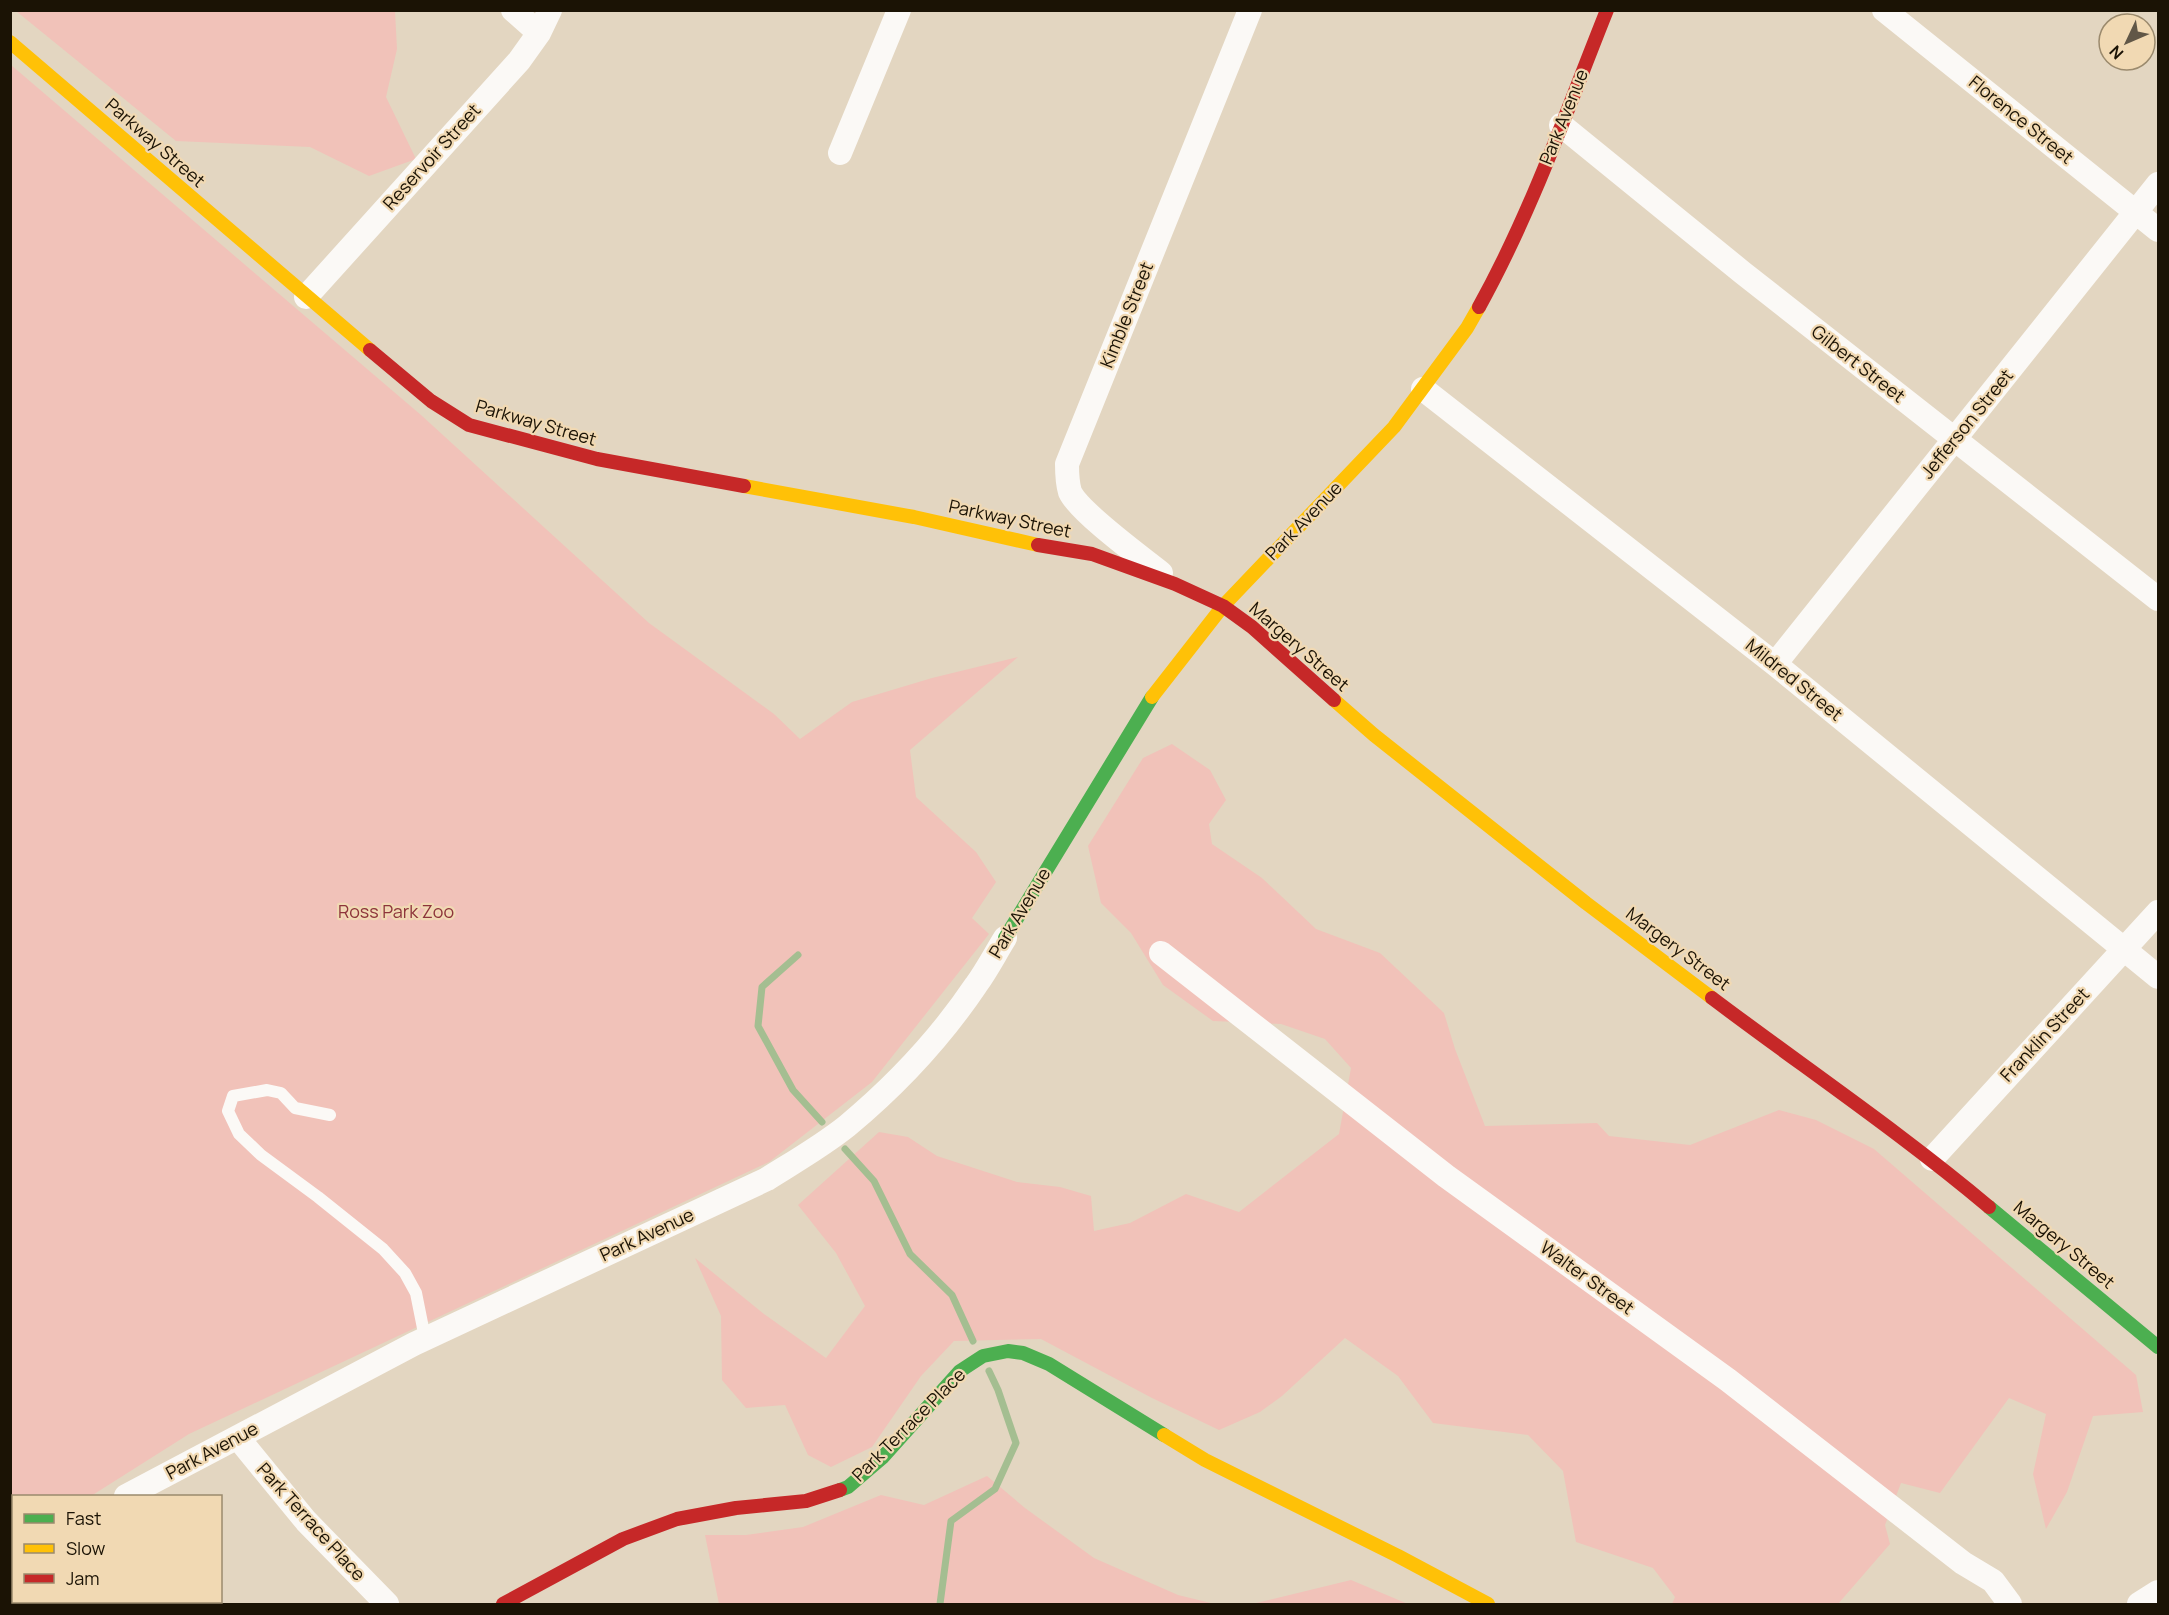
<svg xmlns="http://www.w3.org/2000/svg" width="2169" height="1615" font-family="Manrope,sans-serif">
  <rect width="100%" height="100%" fill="#e3d6c1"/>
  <path fill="#f1c2b9" d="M16 11H395L397 49 386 97 416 159 369 176 310 147 176 141Z
    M11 65 421 415 649 623 774 714 800 739 852 702 932 678 1018 657 910 750 916 797 976 852 996 882 972 918 989 934 872 1082 769 1162 189 1434 91 1496H14V1571L11 1575Z
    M1172 744 1210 770 1226 800 1209 824 1212 844 1262 878 1316 929 1380 953 1444 1013 1455 1049 1485 1126 1597 1123 1609 1136 1690 1145 1779 1110 1816 1120 1874 1149 2136 1375 2143 1412 2093 1416 2067 1492 2046 1529 2033 1474 2046 1414 2009 1398 1940 1493 1901 1483 1885 1525 1890 1544 1838 1604H1672L1675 1597 1653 1568 1576 1542 1563 1471 1528 1435 1433 1423 1398 1376 1345 1338 1282 1396 1260 1412 1219 1430 1152 1398 1041 1339 954 1341 921 1376 872 1447 831 1467 808 1455 785 1405 746 1408 722 1380 721 1316 695 1258 764 1314 826 1358 865 1306 836 1253 798 1205 879 1132 908 1137 937 1156 1017 1182 1060 1187 1091 1196 1094 1231 1130 1223 1186 1194 1239 1212 1339 1134 1351 1068 1325 1039 1281 1024 1213 1021 1163 985 1131 933 1101 903 1088 846 1143 758Z
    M987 1476 1025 1508 1094 1558 1178 1595 1215 1604H719L705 1535H746L803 1527 881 1495 924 1505Z
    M1351 1580 1408 1604H1252Z"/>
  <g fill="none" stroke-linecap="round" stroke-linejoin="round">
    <path stroke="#a4be91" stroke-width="7" d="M798 955 762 987 758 1026 793 1090 822 1122
      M845 1149 874 1181 910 1254 952 1295 973 1341
      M940 1604 951 1521 995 1489 1016 1443 998 1390 989 1371"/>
    <path stroke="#fbf9f6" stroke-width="12" d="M330 1115 295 1108 281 1093 267 1090 233 1096 228 1111 239 1134 261 1155 318 1197 383 1249 405 1273 416 1293 425 1338"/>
    <path stroke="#fbf9f6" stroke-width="24" d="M513 10 539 33
      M1884 10 2158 230
      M1561 125 1743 273 2158 599
      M840 153 899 10
      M306 297 519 61 539 33 550 10
      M1423 389 1775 664 2158 977
      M1161 573C1141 557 1079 512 1070 492 1067 482 1067 473 1067 464L1250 10
      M1775 664 2158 184
      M1161 953 1446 1176 1728 1380 1963 1563 1993 1581 2010 1604
      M1932 1159 2158 912
      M238 1438 306 1521 387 1604
      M126 1496 414 1344 767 1179C794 1162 822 1146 847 1126 895 1086 941 1037 976 985 987 970 995 954 1005 938
      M10 1596 14 1592
      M2139 1604 2158 1592"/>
    <path stroke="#4caf50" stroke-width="14" d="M1005 938 1152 697
      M1989 1207 2158 1347
      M840 1490 848 1487 882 1458 960 1371 983 1356 1008 1351 1023 1353 1049 1364 1164 1435"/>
    <path stroke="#ffc107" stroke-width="14" d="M10 42 370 350
      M744 486 914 517 1038 545
      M1152 697 1223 606 1394 427 1467 328 1479 307
      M1334 700 1374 735 1586 903 1712 998
      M1164 1435 1205 1460 1398 1556 1488 1604"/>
    <path stroke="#c62828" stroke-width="14" d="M1479 307C1531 213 1567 110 1607 10
      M370 350 431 401 469 425 597 459 744 486
      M1038 545 1092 554 1175 584 1223 606 1252 627 1334 700
      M1712 998C1805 1068 1901 1133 1989 1207
      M503 1604 623 1539 677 1519 736 1508 806 1501 840 1490"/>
  </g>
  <g text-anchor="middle" stroke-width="4.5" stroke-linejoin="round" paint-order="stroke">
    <g font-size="18" fill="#1b1305" stroke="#f1d9b3">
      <text transform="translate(1564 117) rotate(-68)" y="6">Park Avenue</text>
      <text transform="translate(2021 120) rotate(39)" y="6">Florence Street</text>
      <text transform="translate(155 143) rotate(41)" y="6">Parkway Street</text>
      <text transform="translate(432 157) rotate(-48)" y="6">Reservoir Street</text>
      <text transform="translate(1127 315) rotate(-68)" y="6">Kimble Street</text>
      <text transform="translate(1858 364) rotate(38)" y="6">Gilbert Street</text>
      <text transform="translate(536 423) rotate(16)" y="6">Parkway Street</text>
      <text transform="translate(1967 424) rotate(-51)" y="6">Jefferson Street</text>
      <text transform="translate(1010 519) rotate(12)" y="6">Parkway Street</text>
      <text transform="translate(1304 521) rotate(-46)" y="6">Park Avenue</text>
      <text transform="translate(1299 647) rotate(41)" y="6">Margery Street</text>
      <text transform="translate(1794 680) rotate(39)" y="6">Mildred Street</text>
      <text transform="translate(1020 913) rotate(-59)" y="6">Park Avenue</text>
      <text transform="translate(1678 949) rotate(37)" y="6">Margery Street</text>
      <text transform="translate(2045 1035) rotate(-47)" y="6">Franklin Street</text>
      <text transform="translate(647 1235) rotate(-25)" y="6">Park Avenue</text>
      <text transform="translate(2064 1245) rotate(40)" y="6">Margery Street</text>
      <text transform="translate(1587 1278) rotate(36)" y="6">Walter Street</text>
      <text transform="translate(909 1425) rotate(-45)" y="6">Park Terrace Place</text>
      <text transform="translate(212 1451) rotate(-28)" y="6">Park Avenue</text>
      <text transform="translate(311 1522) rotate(48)" y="6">Park Terrace Place</text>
    </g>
    <g font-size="18" fill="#8d343b" stroke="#f1d9b3">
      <text x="396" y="918">Ross Park Zoo</text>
    </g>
  </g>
  <rect width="2169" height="1615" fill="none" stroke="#1b1305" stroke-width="24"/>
  <rect x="12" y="1495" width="210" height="108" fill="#f1d9b3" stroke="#9b8a6d" stroke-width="1.5"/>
  <rect x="24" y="1514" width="30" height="9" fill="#4caf50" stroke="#9b8a6d" stroke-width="1.5"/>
  <text x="66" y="1525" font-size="18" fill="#1b1305">Fast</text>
  <rect x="24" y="1544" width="30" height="9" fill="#ffc107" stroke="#9b8a6d" stroke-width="1.5"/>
  <text x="66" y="1555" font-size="18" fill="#1b1305">Slow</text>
  <rect x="24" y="1574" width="30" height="9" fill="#c62828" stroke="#9b8a6d" stroke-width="1.5"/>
  <text x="66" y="1585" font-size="18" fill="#1b1305">Jam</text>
  <g transform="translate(2127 42) rotate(226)"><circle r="28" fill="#f1d9b3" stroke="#9b8a6d" stroke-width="1.5"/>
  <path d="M0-4.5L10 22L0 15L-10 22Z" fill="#615747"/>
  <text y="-9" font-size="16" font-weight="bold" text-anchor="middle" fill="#1b1305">N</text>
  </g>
</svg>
